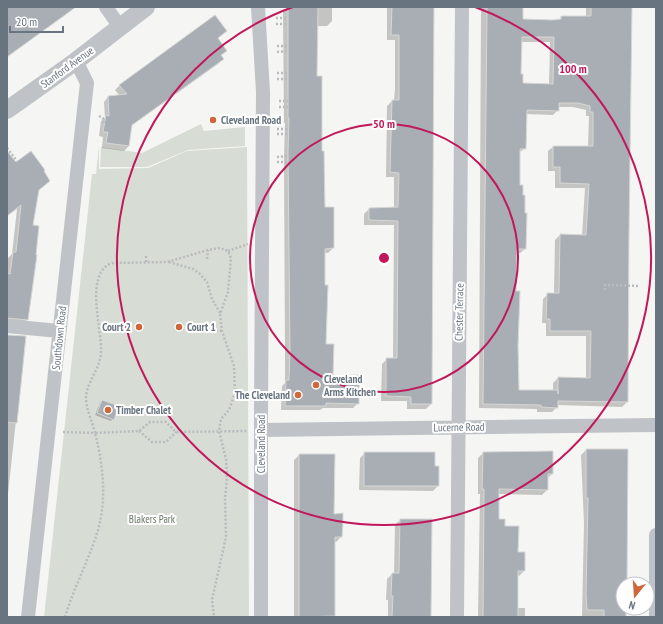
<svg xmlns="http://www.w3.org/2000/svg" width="663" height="624" font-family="'PT Sans Narrow',sans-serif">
  <rect width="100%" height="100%" fill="#f5f6f3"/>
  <path fill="#d7dcd4" d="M201 124 204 131 245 127V146L188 150 147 167H100L101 147 142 153Z
    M99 146V169L148 168 187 151 247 147 249 617H44L92 174H96Z"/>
  <path fill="#0003" fill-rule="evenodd" d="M288 7H332V21L327 26H316V77L324 208 333 248 328 253H324L325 344 332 377 358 403 353 408H323L320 410H281L282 386 285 383V358L284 159 285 123H284L283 12Z
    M387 7H433L431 404 426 409H407V401H381L382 364 387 359H393L394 225H364V214L369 209 394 208V177H386L387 106 392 101H394L395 88V40H387Z
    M481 7H522V20H559L562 17H586V7H631L627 402 622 407 557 405V407L552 412H537V409L479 408ZM520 42H550L549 85 522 84 520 75ZM558 107H573L586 110V116H589L588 147H553L548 151V171H555V188H585L582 236 560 235 555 240 554 294H548L543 299 542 323H546V336H586V379L558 378 553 383V391H518V292H515L516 254 520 253 525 249 519 186V153L525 148 526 114 553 115 558 110Z
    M217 38 225 51 220 56 223 59 218 64 131 126 129 146 124 151 102 148 103 137 99 136 101 121 105 118 104 102 108 97 120 96 115 90 120 85Z
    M7 169 38 191 32 226 27 319 22 324 7 323V268L8 258 12 254 17 209 7 216Z
    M7 335 25 337 7 503Z
    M102 401 113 419 111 421 95 415 100 403Z
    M586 450H627L625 584H623V608H625V617H582L584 523 581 455Z
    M365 453 434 467 438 486 433 491 359 490 360 458Z
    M483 453 552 474 547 479V490L542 495 498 494V520L504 527 517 553 524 571 519 576 517 575V608H525V617H478L480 494H478V458Z
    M299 455H334L333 515 341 537 336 542H334V617H294V460Z
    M400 520 430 617H388V600H386L387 579 392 574H394L395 525Z"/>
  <path fill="#a8aeb4" stroke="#d7d7d5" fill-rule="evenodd" d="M7 7H76L7 57Z
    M288 7H318L317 76H322V151H324L325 207H334V248L325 249V285H328L326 344H334L333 376 359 375V404L326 403V406H285L286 380H289L290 353 288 153 289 118H288Z
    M392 7H434L432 404H411V397L386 396V358H397L398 221 369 220V208L398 207 399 173 390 172 392 100H399V35H391Z
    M487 7H523V19L553 20 561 19V16H591V7H632L629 234 628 402 558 401V408L541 407V405L483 404ZM522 37H554L553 84 523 83V74H521ZM559 103H578L590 106V112H593V146H553V167H560V183L589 184 586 235 560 234 559 293H547L546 319H550V331H591L590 378 558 377V394V390H519L518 346 520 291H516L517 249H526L527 213H525V195H523V185H520V149H526L527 110 559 111Z
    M215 15 227 31 218 38 227 51 221 55 224 59 132 125 129 146 106 143 108 132H103L106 115 109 116 108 96 127 94 119 85Z
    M7 151 16 162 31 151 45 170 44 171 50 181 39 190 33 225 39 226 36 255H37L28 320 7 318V273L10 274 13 252H16L21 205 7 216Z
    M7 335 26 336 17 423 7 422Z
    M102 400 119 406 114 420 97 413Z
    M586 449H628L627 584H623V608H626V617H604V610H587L586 595 588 498H586Z
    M553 451V474H548V490L499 489V519H505V526H519L518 552H525V571H518V617H483L484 489H482L483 452Z
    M364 452H435V466H439V486H364Z
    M299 454H335L334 514 343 513V523L342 537H335V616L299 617Z
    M400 519H432L431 617H392L393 596H391L392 573H399Z"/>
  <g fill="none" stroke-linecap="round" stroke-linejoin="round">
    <path stroke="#b9bbbe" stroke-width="2.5" stroke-dasharray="2 2" stroke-linecap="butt" d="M228 7V8
      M276 18H288
      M276 24H288
      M277 46H288
      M277 52 288 51
      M277 73H288
      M277 79H288
      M279 101H288
      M279 107H288
      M99 116 103 118 104 123
      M277 129H288
      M277 134H288
      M7 148 17 161
      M277 157 288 156
      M277 162H288
      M228 251 248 244
      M207 259 208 250
      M146 262V255
      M169 262 193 269 200 274 207 282 212 299 220 313
      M605 290V285L640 286
      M200 329 222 331
      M283 396H286
      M139 431 152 442H166L176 432
      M63 432 95 433C92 421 86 409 86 397 87 381 101 368 101 351 102 329 84 273 112 263L167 262 208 250 220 248 228 251 231 258 228 292 220 314 222 331 234 366 235 393 229 410 221 419 219 431 226 459 227 478 225 499 226 537 212 600 214 617
      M65 617C74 587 89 560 98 530 107 498 103 464 95 433L139 431 150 422H166L176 432 247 431"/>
    <path stroke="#bfc2c6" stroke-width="14" d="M106 7 120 27
      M258 7 263 92 261 415V617
      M7 326 59 331
      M261 430 656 425
      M28 617 87 83 76 61
      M457 617 462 7
      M656 617V535"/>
    <path stroke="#bfc2c6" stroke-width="18" d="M7 110 76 61 146 7"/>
  </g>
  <g fill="none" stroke="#c2185b" stroke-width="2">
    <circle cx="384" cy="258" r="134"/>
    <path d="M475 7A267 267 0 1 1 293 7"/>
  </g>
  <g fill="#ce683a" stroke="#fff" stroke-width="1.5">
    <circle cx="213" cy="120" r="4"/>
    <circle cx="139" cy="327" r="4"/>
    <circle cx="179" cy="327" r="4"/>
    <circle cx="316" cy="385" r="4"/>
    <circle cx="298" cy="395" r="4"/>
    <circle cx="108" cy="410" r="4"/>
  </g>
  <g text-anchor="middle" stroke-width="4" stroke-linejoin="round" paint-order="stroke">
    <g font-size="11" fill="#687480" stroke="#fff">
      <text transform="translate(67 67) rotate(-36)" y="4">Stanford Avenue</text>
      <text transform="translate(459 312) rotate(-89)" y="4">Chester Terrace</text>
      <text transform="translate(59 338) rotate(-84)" y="4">Southdown Road</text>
      <text transform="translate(459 427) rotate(-1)" y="4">Lucerne Road</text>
      <text transform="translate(261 444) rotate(-90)" y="4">Cleveland Road</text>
    </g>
    <g font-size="11" font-weight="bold" fill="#687480" stroke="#fff" text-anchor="start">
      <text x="221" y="124">Cleveland Road</text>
      <text x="131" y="331" text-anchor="end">Court 2</text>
      <text x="187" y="331">Court 1</text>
      <text x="324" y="383">Cleveland<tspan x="324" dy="13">Arms Kitchen</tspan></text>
      <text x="290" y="399" text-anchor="end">The Cleveland</text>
      <text x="116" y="414">Timber Chalet</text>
    </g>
    <g font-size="11" fill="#687866" stroke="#fff">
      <text x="152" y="523">Blakers Park</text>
    </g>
  </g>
  <circle cx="384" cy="258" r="6" fill="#c2185b" stroke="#fff" stroke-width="2"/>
  <g font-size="12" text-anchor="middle" font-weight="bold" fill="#c2185b" stroke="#fff" stroke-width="4" stroke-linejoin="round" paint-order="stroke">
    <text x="573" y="73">100 m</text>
    <text x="384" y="128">50 m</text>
  </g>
  <rect width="663" height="624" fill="none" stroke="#687480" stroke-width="16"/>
  <g transform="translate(635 596) rotate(197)"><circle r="19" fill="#ffffff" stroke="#c3c7cc"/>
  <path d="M0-3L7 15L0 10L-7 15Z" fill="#ce683a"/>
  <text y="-6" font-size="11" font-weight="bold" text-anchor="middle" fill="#687480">N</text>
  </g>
  <path d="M10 26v6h53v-6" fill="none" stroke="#687480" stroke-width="2"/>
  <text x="16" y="26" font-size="12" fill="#687480" stroke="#ffffff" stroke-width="3" paint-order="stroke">20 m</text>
</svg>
